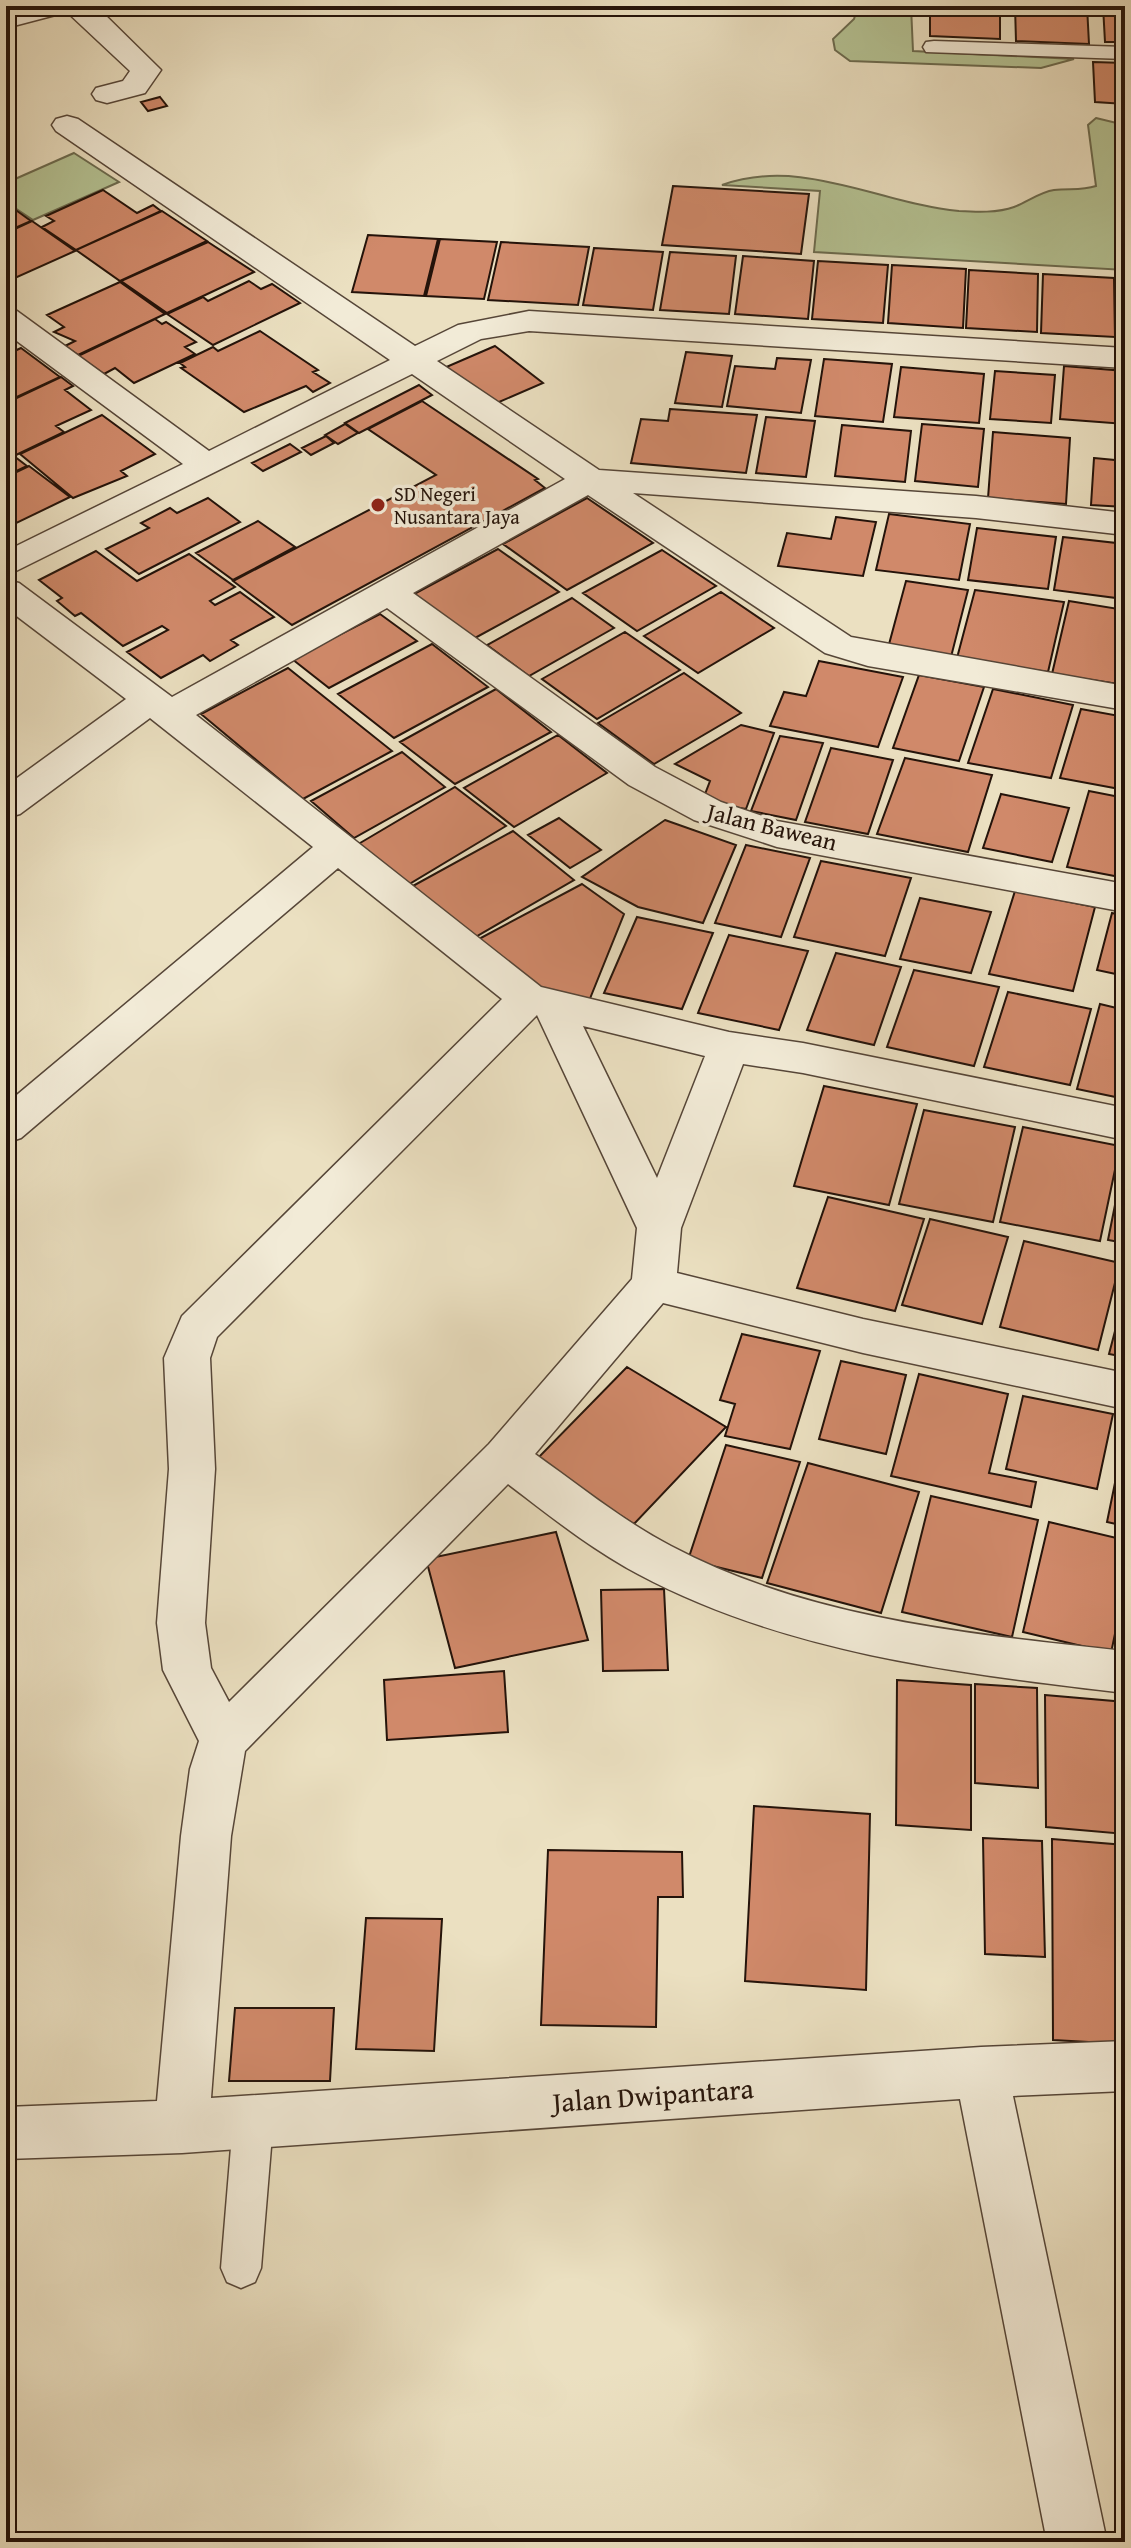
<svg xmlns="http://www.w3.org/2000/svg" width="1131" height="2548" font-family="'Gentium Book Plus',serif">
  <rect width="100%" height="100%" fill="#ebe0c1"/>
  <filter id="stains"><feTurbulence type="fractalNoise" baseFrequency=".0025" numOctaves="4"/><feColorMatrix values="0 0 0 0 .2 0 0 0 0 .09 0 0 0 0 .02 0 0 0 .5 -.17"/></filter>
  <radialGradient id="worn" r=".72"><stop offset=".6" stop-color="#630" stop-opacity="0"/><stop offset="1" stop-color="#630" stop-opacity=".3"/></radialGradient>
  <path fill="#b5c394" stroke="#6c6b4f" stroke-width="2" d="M858 6H911L913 51 1074 59 1041 68 850 61 835 50 833 39 854 19Z
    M1096 118 1125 125V270L814 252 820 191 722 185C802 156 881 204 959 211 976 212 998 213 1014 207 1027 202 1040 192 1054 190 1069 188 1081 191 1096 186L1088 125Z
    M74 153 119 182 33 220 6 202V183Z"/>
  <path fill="#d0896a" stroke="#24130a" stroke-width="2" d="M930 6H1000V39L930 36Z
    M1015 6H1087L1089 44 1016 41Z
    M1103 6H1125V42H1105Z
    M1093 62 1125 63V104L1095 102Z
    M160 97 167 106 148 111 141 102Z
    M673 186 809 194 801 254 662 245Z
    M103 190 137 213 153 205 161 211 76 250 42 227 54 221 46 216Z
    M6 203 31 221 6 232Z
    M162 211 207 241 120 281 76 250Z
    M32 221 75 251 6 282V233Z
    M368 235 438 239 424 296 352 292Z
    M440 239 497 242 484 299 426 296Z
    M208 242 254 272 167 313 121 281Z
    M501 242 589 247 578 305 488 300Z
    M594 248 663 252 653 310 583 305Z
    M670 252 736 256 729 314 660 310Z
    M743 256 814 261 808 319 735 314Z
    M818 261 888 265 883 323 812 319Z
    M892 265 966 269 963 328 888 323Z
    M969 270 1038 274 1037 332 966 328Z
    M1043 274 1114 278 1115 337 1041 333Z
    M1121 278 1125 279V338L1121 337Z
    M249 281 261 289 272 284 300 303 213 345 167 314 203 297 208 301Z
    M120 282 165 314 78 355 65 346 75 341 54 332 64 327 47 315Z
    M155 319 162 324 166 322 196 342 185 347 195 354 134 383 115 368 104 374 78 356Z
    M260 331 318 370 313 372 330 383 313 392 306 386 244 412 181 368 185 367 180 363 213 347 218 351Z
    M495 346 543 383 492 405 444 368Z
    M21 348 60 377 6 402V355Z
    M686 352 732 356 722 407 675 403Z
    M777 358 811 360 801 413 727 406 735 366 775 369Z
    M824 359 892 364 883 422 815 416Z
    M1064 366 1125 371V424L1060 419Z
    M901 367 984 374 979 423 894 417Z
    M995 371 1055 375 1051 423 990 419Z
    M61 377 73 386 65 390 91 410 56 426 64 432 16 455 6 447V403Z
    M419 385 432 395 359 433 345 423Z
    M422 401 538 479 535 480 545 488 292 625 233 581 436 475 368 429Z
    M670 409 757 415 746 473 631 463 641 419 668 421Z
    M102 415 155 454 121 471 127 476 73 498 20 454Z
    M766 417 815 421 806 477 756 473Z
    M345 424 358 433 338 444 325 435Z
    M922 424 984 429 978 487 915 481Z
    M842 425 911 431 905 482 835 476Z
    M993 432 1070 438 1066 504 988 498Z
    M326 436 334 443 311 455 302 448Z
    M290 444 301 452 263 471 252 463Z
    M6 450 27 466 6 476Z
    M1094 458 1125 461V507L1091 505Z
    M29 466 70 497 6 528V477Z
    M208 498 240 522 139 574 106 549 149 528 141 523 170 508 177 513Z
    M587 498 653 543 567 590 503 544Z
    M889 514 970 524 959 580 876 570Z
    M836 517 876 522 863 576 778 566 787 533 831 539Z
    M258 521 295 547 233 580 196 553Z
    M977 528 1056 537 1048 589 968 580Z
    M1063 537 1125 544 1124 599 1054 590Z
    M498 549 559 592 475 638 414 594Z
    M662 550 716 586 637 631 583 593Z
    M96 551 137 581 189 554 235 587 210 601 215 605 240 592 274 617 231 640 238 645 210 661 203 655 161 678 127 652 168 630 162 626 123 646 81 613 75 616 57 601 62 598 39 580Z
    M906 581 968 590 951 657 888 648Z
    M975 590 1064 602 1048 672 957 658Z
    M721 592 774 628 698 673 644 636Z
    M572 598 614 628 529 676 487 645Z
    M1069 601 1125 610V685L1052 674Z
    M380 614 417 641 329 688 292 659Z
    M625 632 680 670 597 719 542 679Z
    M432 644 488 687 394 738 338 694Z
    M819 661 903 677 878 747 770 726 784 692 806 696Z
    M288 668 392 751 303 799 201 714Z
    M684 673 741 713 654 764 598 723Z
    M919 675 984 687 959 761 893 748Z
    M496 689 551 732 455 784 400 742Z
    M993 689 1073 705 1051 778 968 763Z
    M1081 709 1125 717V790L1060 778Z
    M741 725 774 733 746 809 702 802 710 781 675 764Z
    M558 735 607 773 514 827 464 788Z
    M780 736 823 743 796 820 751 811Z
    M831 748 893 760 868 834 805 822Z
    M402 752 445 787 354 838 311 801Z
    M905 758 992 775 968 852 877 834Z
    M455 787 506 826 406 886 355 846Z
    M1089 791 1125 798V878L1067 867Z
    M1001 794 1069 808 1052 862 983 848Z
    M559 818 601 850 570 868 528 835Z
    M665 820 736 845 703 923 638 907 582 877Z
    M513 831 574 880 472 939 411 887Z
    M746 845 810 858 781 937 715 923Z
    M821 861 911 878 885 956 794 937Z
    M582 884 624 914 589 1001 546 998 477 940Z
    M1015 891 1095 907 1073 991 989 974Z
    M920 898 991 912 971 973 900 959Z
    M1112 913 1125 916V976L1097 970Z
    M637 917 713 933 682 1009 604 993Z
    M729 935 808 951 779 1030 698 1013Z
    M836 953 901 967 874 1045 807 1030Z
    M914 970 999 987 974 1066 887 1047Z
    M1008 992 1091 1009 1070 1085 984 1067Z
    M1100 1004 1125 1010V1099L1077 1089Z
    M824 1086 917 1104 889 1205 794 1186Z
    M924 1110 1015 1127 993 1222 899 1204Z
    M1023 1127 1120 1146 1100 1241 1000 1222Z
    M1125 1155V1243L1108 1240Z
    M828 1197 924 1219 895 1311 797 1288Z
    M930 1219 1008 1237 982 1324 902 1305Z
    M1024 1241 1120 1263 1098 1350 1000 1327Z
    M1125 1293V1357L1109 1354Z
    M742 1334 820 1351 790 1449 725 1436 735 1404 720 1400Z
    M841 1361 906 1375 886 1454 819 1439Z
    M627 1367 726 1427 634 1524 535 1461Z
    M919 1374 1008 1394 989 1473 1036 1482 1031 1507 891 1476Z
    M1023 1396 1113 1414 1097 1489 1006 1469Z
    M1125 1434V1526L1107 1522Z
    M726 1445 800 1462 762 1578 688 1560Z
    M808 1463 919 1492 881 1613 767 1583Z
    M931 1496 1038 1520 1012 1637 902 1612Z
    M1049 1522 1125 1540V1586L1111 1653 1023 1632Z
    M556 1532 588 1640 455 1668 426 1559Z
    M664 1589 668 1670 603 1671 601 1590Z
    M504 1671 508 1732 387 1740 384 1680Z
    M897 1680 971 1685V1830L896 1825Z
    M975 1684 1037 1688 1038 1788 975 1783Z
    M1045 1695 1125 1702V1834L1046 1827Z
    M754 1806 870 1814 866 1990 745 1981Z
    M983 1838 1042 1841 1045 1957 985 1954Z
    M1052 1839 1125 1845V2044L1053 2040Z
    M548 1850 682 1852 683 1897H658L656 2027 541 2025Z
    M366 1918 442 1919 434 2051 356 2049Z
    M235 2008H334L330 2081H229Z"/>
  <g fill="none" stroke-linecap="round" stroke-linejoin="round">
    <g stroke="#564638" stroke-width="3">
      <path id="service" d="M934 41 1125 47V59L926 52 923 47 926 42Z
        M253 2104 267 2110 273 2123 261 2268 255 2282 241 2288 227 2282 221 2268 233 2123 239 2110Z"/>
    </g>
    <g stroke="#564638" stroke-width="3">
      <path id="minor" d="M23 6H96L161 70 145 93 107 103 96 100 92 94 96 88 123 81 130 71 67 12 6 28V10Z
        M67 116 78 119 415 346 458 325 529 311 1125 348V368L529 331 481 339 437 361 599 470 976 496 1125 513V535L976 518 633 493 851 637 1125 686V710L868 666 825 653 588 495 413 593 655 767 721 802 777 821 1125 884V912L777 847 694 820 629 785 387 608 196 715 541 987 729 1032 803 1043 1125 1108V1140L803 1073 743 1064 681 1228 677 1273 863 1319 1125 1373V1409L863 1353 663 1303 535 1454C580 1486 623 1521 671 1546 811 1620 971 1634 1125 1651V1693C959 1673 788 1654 638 1574 591 1549 550 1516 508 1484L245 1751 231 1836 211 2098 981 2047 1125 2041V2091L1013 2096 1107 2542H1047L960 2099 182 2153 6 2159V2107L157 2101 181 1836 190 1769 199 1741 163 1670 157 1623 169 1469 164 1358 182 1316 502 999 338 868 21 1138 6 1143V1104L313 847 150 718 20 814 6 818V786L126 699 6 608V580L19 583 172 697 565 479 412 374 6 576V551L183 464 6 333V308L17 311 209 451 390 360 56 131 52 125 56 119ZM537 1015 637 1228 632 1279 489 1444 229 1702 211 1668 205 1623 215 1469 210 1358 217 1337ZM583 1026 705 1056 657 1178Z"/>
    </g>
    <use href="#service" fill="#f2ebd7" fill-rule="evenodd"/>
    <use href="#minor" fill="#f2ebd7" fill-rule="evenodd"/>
  </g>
  <circle fill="#8f2418" stroke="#f2ebd7" stroke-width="3" cx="378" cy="505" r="8"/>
  <g text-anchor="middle" stroke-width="7" stroke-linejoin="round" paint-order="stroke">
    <g font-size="20" fill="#24130a" stroke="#f2ebd7" text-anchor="start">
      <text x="394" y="501">SD Negeri<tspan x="394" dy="23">Nusantara Jaya</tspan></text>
    </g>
    <g font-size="24" fill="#24130a" stroke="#f2ebd7">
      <text transform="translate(772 827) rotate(14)" y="8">Jalan Bawean</text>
    </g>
    <g font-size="28" fill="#24130a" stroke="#f2ebd7">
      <text transform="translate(653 2095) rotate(-4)" y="10">Jalan Dwipantara</text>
    </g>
  </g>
  <rect width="1131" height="2548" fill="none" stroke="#ebe0c1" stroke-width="32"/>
  <rect x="8" y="8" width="1115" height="2532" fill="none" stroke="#24130a" stroke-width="4"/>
  <rect x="16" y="16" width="1099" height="2516" fill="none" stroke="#24130a" stroke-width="2"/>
  <rect width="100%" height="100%" filter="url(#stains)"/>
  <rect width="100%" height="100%" fill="url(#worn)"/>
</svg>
